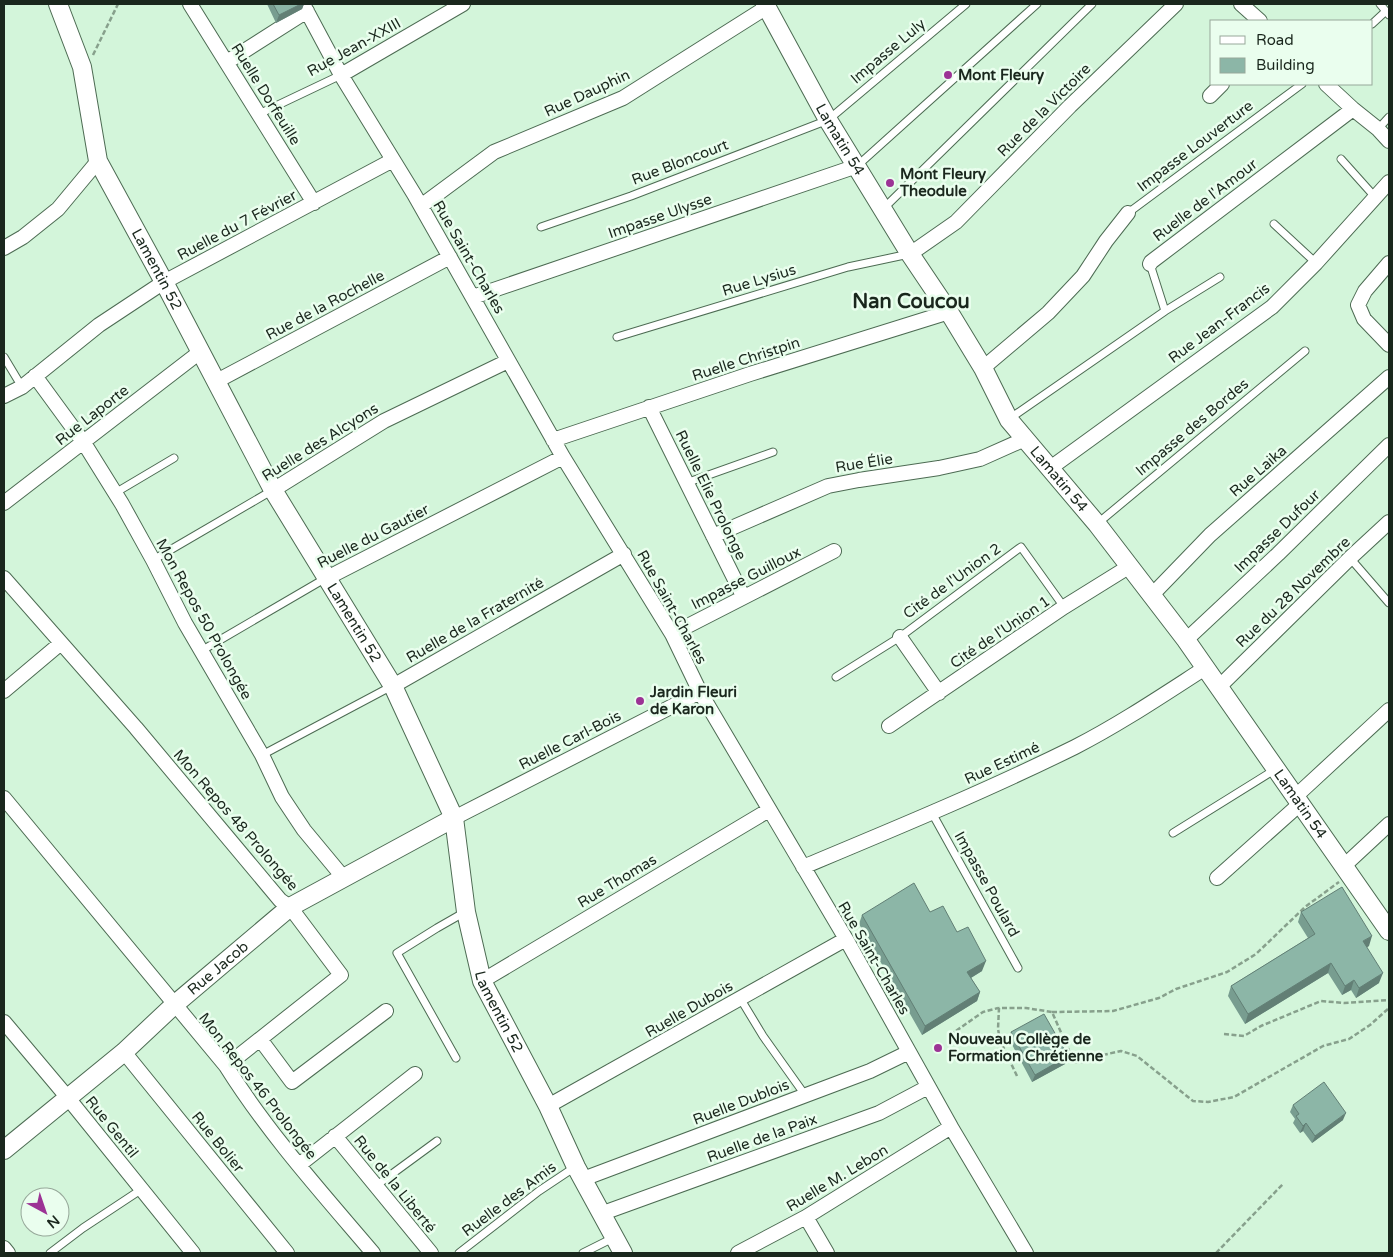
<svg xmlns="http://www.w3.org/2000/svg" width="1393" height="1257" font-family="'Varela Round',sans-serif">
  <rect width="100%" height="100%" fill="#d3f5da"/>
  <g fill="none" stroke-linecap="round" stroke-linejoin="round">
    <g stroke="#4d6b53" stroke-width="9">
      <path id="service" d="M1380 4 1389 15
        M1372 24 1386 11
        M259 114 341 75
        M1378 129 1389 117
        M1341 159 1375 197
        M857 166 1037 4
        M883 209 1092 4
        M1128 213 1302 84
        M1274 224 1316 263
        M541 227 631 196 828 120 966 4
        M1165 311 1220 277
        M617 337 848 267 909 254
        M4 357 22 387
        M1009 419 1165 311 1150 264
        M686 483 773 452
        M115 493 174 458
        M1098 523 1305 351
        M1350 558 1389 603
        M153 560 273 490
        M201 651 326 578
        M836 677 900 637 1021 547 1064 607
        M262 755 392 686
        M932 813 1018 968
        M1173 833 1276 769
        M740 998 763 1036 805 1095
        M456 1058 397 953 437 928 465 912
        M377 1185 437 1141
        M50 1253 83 1228 142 1189
        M459 1253 539 1191 575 1167
        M583 1253 615 1237"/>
    </g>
    <g stroke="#4d6b53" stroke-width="16">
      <path id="minor" d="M190 4 314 203
        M303 4 341 75 414 194 563 457 672 634 700 692 846 939 951 1127 1026 1253
        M1241 4 1260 21
        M227 62 307 11
        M341 75 463 4
        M1326 84 1353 109 1378 129 1389 141
        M1210 96 1222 84
        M421 206 494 152 623 98 767 7
        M4 248 23 237 58 209 98 161
        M910 254 956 222 1070 106 1176 4
        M1389 263 1365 291 1358 305 1364 319 1389 345
        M1150 264 1151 262 1353 109
        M473 297 857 166
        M983 368 1048 313 1083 276 1106 241 1128 213
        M35 376 84 443 122 504 153 560 185 623 262 755 282 797 304 830 343 877
        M215 382 450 257
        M4 396 22 387 99 325 164 282 393 160
        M649 407 743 596
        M553 440 750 374 949 312
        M1049 469 1272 307 1316 263 1389 182
        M273 490 384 421 508 361
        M4 503 200 352
        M713 536 828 486 859 480 939 468 980 459 1025 439
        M4 578 136 728 280 900 290 907 341 975 226 1066
        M327 578 563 457
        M1152 595 1210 535 1389 377
        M672 634 834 551
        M900 637 939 693
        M1186 640 1278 554 1389 445
        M393 686 624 554
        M1220 686 1350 558 1389 522
        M4 691 61 643
        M889 726 1064 607 1130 566
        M1296 796 1389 710
        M4 798 226 1066C268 1133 322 1193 373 1253
        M454 818 700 692
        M1345 865 1389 824
        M803 867C894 829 986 791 1075 747 1120 724 1163 695 1205 668
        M1217 878 1301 803
        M482 981 769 810
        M4 1022 68 1098 193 1253
        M260 1039 292 1082 386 1011
        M124 1052 287 1253
        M548 1106 846 939
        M335 1136 431 1253
        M299 1165 415 1074
        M583 1179 870 1071 909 1052
        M603 1213 879 1113 928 1087
        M806 1217 827 1253
        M4 1248 8 1253
        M738 1253 806 1217 951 1127"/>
    </g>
    <g stroke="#4d6b53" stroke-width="20">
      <g id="tertiary">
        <path id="s1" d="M58 4 82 67 98 161 164 282 273 490 393 686 454 818 466 912 482 981 548 1106 576 1167 623 1253"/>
        <path id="s2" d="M765 4 828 120 910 254 949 312 983 368 1009 420 1097 524 1186 640 1389 931"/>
        <path id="s3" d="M4 1150 124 1052 174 1005 290 907 454 818"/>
      </g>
    </g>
    <path stroke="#87a08c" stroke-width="2.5" stroke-dasharray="5 2.5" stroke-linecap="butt" d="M93 55 118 4
      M1052 1012 1113 1011 1159 998 1176 989 1227 972 1256 954 1305 907 1339 882
      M1224 1034 1244 1036 1261 1026 1321 1001 1344 1003 1389 1000
      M950 1035 983 1012 998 1008
      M1017 1076 1000 1040 998 1029 999 1008H1026L1052 1012 1074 1062H1083L1103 1055 1121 1051 1137 1056 1193 1101 1208 1102 1234 1097 1323 1046 1349 1039 1370 1025 1389 1008
      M1216 1253 1283 1184"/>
    <use href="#service" stroke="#fff" stroke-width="7"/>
    <use href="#minor" stroke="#fff" stroke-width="14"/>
    <use href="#tertiary" stroke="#fff" stroke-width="18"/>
  </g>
  <path fill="#789d90" d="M267 4H304L302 9 276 23Z
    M930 912 957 932 982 971 971 978 980 992 977 1001 922 1035 859 924 862 915Z
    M1301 912 1369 946 1367 947 1379 983 1356 998 1351 990 1342 995 1328 973 1245 1024 1228 996 1231 986 1308 938 1298 922Z
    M1011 1032 1068 1056 1065 1064 1032 1082 1009 1039Z
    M1293 1105 1343 1120 1312 1143 1303 1131 1300 1133 1293 1123 1295 1119 1290 1112Z"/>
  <path fill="#627f75" d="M301 4H304L302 9 276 23 279 15Z
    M1372 936 1369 946 1360 951 1363 941Z
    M986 961 982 971 964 982 967 972Z
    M1331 963 1328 973 1245 1024 1248 1014Z
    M1383 973 1379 983 1356 998 1359 988Z
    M1354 980 1351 990 1342 995 1345 986Z
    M980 992 977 1001 922 1035 925 1026Z
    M1068 1056 1065 1064 1032 1082 1035 1075Z
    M1346 1113 1343 1120 1312 1143 1315 1136Z
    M1306 1123 1303 1131 1300 1133 1303 1126Z"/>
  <path fill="#8cb6a7" stroke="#627f75" d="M273 4H301L279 15Z
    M914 883 930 912 943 906 957 932 968 927 986 961 967 972 980 992 925 1026 862 915Z
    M1342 887 1372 936 1363 941 1383 973 1359 988 1354 980 1345 986 1331 963 1248 1014 1231 986 1315 934 1301 912Z
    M1044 1014 1068 1056 1035 1075 1011 1032Z
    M1324 1082 1346 1113 1315 1136 1306 1123 1303 1126 1296 1116 1299 1114 1293 1105Z"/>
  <g fill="#9c3395" stroke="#eafeee" stroke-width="2">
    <circle cx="948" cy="75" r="5"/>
    <circle cx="890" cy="183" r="5"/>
    <circle cx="640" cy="701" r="5"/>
    <circle cx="938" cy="1048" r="5"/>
  </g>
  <g text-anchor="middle" stroke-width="5" stroke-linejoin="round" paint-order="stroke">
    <g font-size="15" fill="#1a271d" stroke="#eafeee">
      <text transform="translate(354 47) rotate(-29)" y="5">Rue Jean-XXIII</text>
      <text transform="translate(888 51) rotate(-40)" y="5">Impasse Luly</text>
      <text transform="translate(587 93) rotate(-25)" y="5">Rue Dauphin</text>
      <text transform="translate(266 94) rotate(58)" y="5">Ruelle Dorfeuille</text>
      <text transform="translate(1044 110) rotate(-45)" y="5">Rue de la Victoire</text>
      <text dy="5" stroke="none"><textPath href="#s2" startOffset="155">Lamatin 54</textPath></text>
      <text transform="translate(1195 146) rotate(-37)" y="5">Impasse Louverture</text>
      <text transform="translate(680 162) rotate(-21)" y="5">Rue Bloncourt</text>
      <text transform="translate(1205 200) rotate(-37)" y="5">Ruelle de l'Amour</text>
      <text transform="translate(660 216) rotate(-19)" y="5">Impasse Ulysse</text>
      <text transform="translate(237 225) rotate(-28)" y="5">Ruelle du 7 Février</text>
      <text transform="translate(469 257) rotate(60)" y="5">Rue Saint-Charles</text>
      <text dy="5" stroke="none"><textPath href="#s1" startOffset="286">Lamentin 52</textPath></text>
      <text transform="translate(759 280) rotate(-17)" y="5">Rue Lysius</text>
      <text transform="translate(325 305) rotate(-28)" y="5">Rue de la Rochelle</text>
      <text transform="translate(1219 323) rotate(-37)" y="5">Rue Jean-Francis</text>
      <text transform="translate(746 359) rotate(-18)" y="5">Ruelle Christpin</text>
      <text transform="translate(92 415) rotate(-38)" y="5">Rue Laporte</text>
      <text transform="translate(1192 427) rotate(-40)" y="5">Impasse des Bordes</text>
      <text transform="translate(320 442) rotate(-32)" y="5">Ruelle des Alcyons</text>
      <text transform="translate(864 463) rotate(-9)" y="5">Rue Élie</text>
      <text transform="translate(1258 471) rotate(-41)" y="5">Rue Laika</text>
      <text dy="5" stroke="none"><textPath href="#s2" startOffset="560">Lamatin 54</textPath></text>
      <text transform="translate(711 495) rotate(64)" y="5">Ruelle Elie Prolonge</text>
      <text transform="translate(1277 531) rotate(-44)" y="5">Impasse Dufour</text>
      <text transform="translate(373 536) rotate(-27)" y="5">Ruelle du Gautier</text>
      <text transform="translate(746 578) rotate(-27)" y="5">Impasse Guilloux</text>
      <text transform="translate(952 581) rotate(-36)" y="5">Cité de l'Union 2</text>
      <text transform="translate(1293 592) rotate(-44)" y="5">Rue du 28 Novembre</text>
      <text transform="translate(672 607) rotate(61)" y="5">Rue Saint-Charles</text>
      <text transform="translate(204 619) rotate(61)" y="5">Mon Repos 50 Prolongée</text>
      <text transform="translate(475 620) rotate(-30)" y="5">Ruelle de la Fraternité</text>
      <text dy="5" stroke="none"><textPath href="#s1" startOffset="691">Lamentin 52</textPath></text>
      <text transform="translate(1000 632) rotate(-34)" y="5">Cité de l'Union 1</text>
      <text transform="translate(570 740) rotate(-27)" y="5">Ruelle Carl-Bois</text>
      <text transform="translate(1002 763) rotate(-25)" y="5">Rue Estimé</text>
      <text dy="5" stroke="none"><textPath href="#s2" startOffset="965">Lamatin 54</textPath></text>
      <text transform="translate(236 820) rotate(49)" y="5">Mon Repos 48 Prolongée</text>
      <text transform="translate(617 881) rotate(-31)" y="5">Rue Thomas</text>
      <text transform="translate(987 884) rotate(61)" y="5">Impasse Poulard</text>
      <text transform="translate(874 958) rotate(60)" y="5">Rue Saint-Charles</text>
      <text dy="5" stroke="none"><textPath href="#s3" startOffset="281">Rue Jacob</textPath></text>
      <text transform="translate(689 1009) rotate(-30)" y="5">Ruelle Dubois</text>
      <text dy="5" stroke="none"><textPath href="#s1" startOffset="1111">Lamentin 52</textPath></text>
      <text transform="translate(258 1086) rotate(52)" y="5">Mon Repos 46 Prolongée</text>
      <text transform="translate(741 1102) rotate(-21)" y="5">Ruelle Dublois</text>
      <text transform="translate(112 1127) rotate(51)" y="5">Rue Gentil</text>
      <text transform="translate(762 1138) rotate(-20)" y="5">Ruelle de la Paix</text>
      <text transform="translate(218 1142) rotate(51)" y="5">Rue Bolier</text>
      <text transform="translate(837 1178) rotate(-31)" y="5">Ruelle M. Lebon</text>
      <text transform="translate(395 1184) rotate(51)" y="5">Rue de la Liberté</text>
      <text transform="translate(509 1199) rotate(-37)" y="5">Ruelle des Amis</text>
    </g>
    <g font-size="15" font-weight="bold" fill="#1a271d" stroke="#eafeee" text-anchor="start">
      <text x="958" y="80">Mont Fleury</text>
      <text x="900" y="179">Mont Fleury<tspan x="900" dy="17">Theodule</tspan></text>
      <text x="650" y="697">Jardin Fleuri<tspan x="650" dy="17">de Karon</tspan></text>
      <text x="948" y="1044">Nouveau Collège de<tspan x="948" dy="17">Formation Chrétienne</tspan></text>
    </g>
    <g font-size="20" font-weight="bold" fill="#1a271d" stroke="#eafeee">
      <text x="911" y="308">Nan Coucou</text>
    </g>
  </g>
  <rect width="1393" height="1257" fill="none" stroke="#1a271d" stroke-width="10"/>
  <rect x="1210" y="20" width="162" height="65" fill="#eafeee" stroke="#97a89a"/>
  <rect x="1220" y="36" width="25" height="8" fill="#ffffff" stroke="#97a89a"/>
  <text x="1256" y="45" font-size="15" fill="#1a271d">Road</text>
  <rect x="1220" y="58" width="25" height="15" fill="#8cb6a7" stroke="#97a89a"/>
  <text x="1256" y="70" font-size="15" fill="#1a271d">Building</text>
  <g transform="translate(45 1212) rotate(140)"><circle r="24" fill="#eafeee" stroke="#97a89a"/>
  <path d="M0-4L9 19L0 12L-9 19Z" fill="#9c3395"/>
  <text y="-8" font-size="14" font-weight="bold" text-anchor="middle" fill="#1a271d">N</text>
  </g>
</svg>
